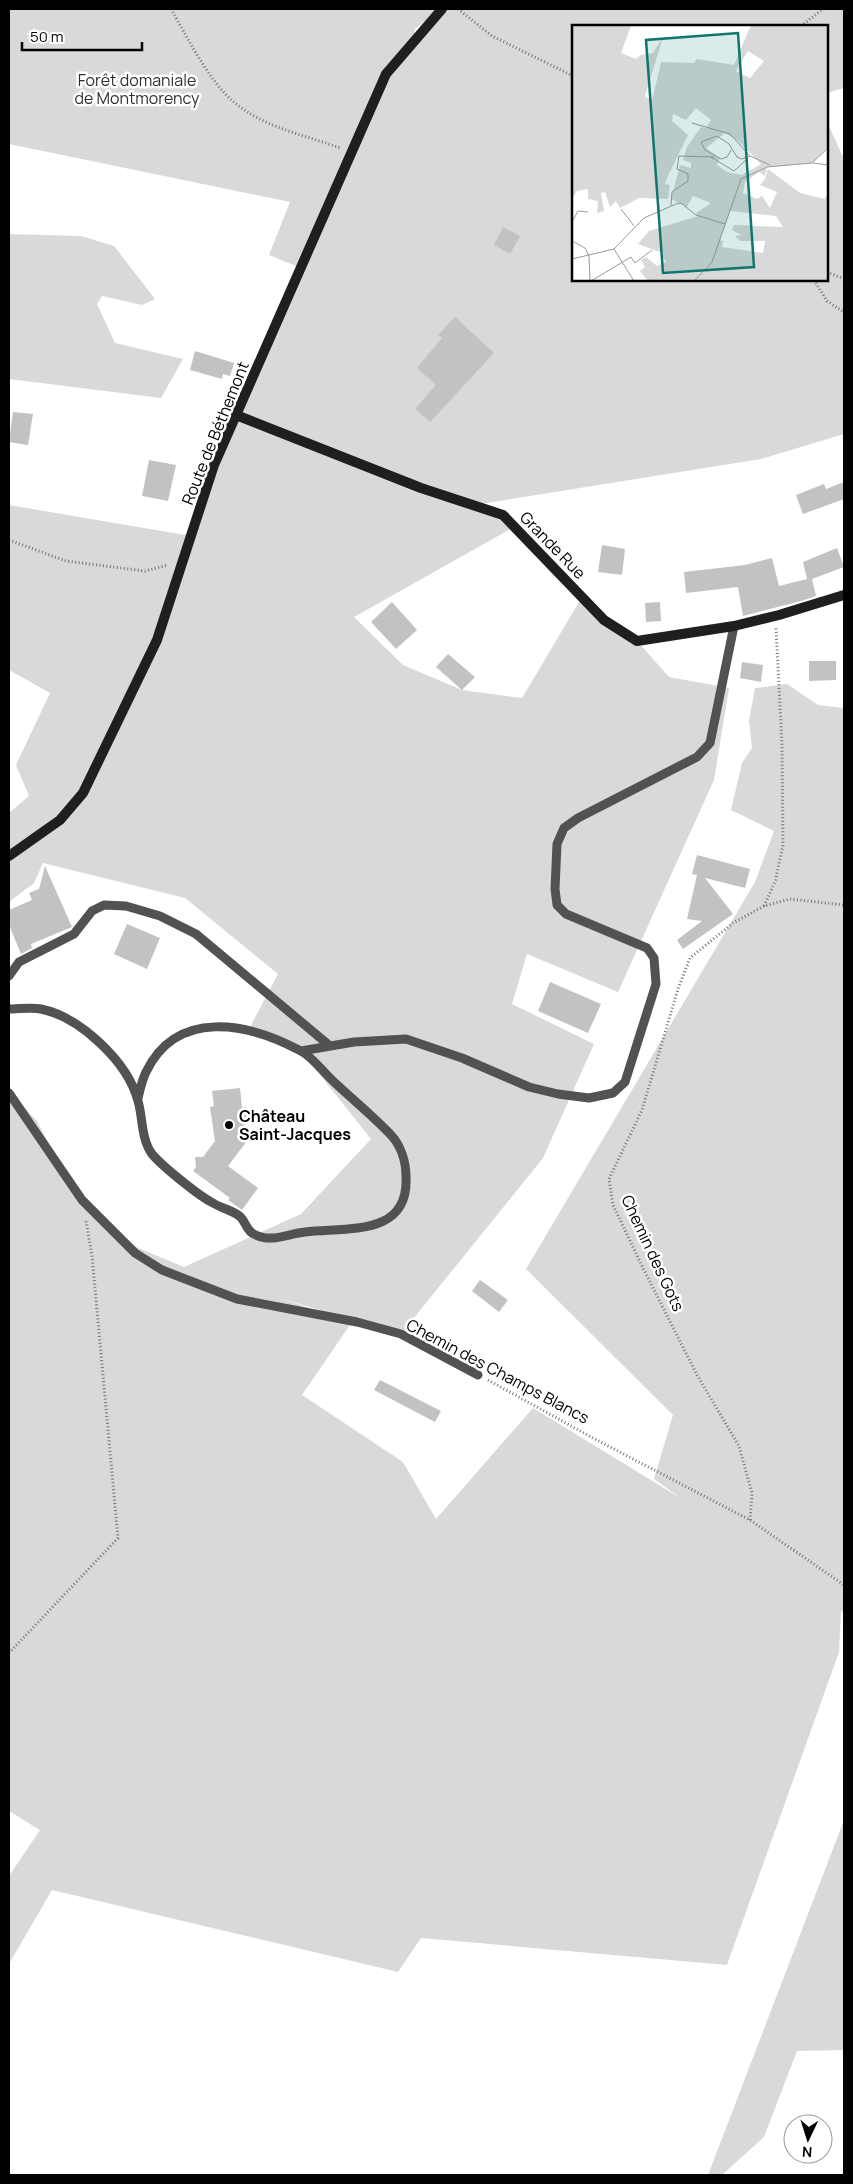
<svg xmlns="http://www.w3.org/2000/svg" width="853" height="2184" font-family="Manrope,sans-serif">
  <rect width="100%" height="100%" fill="#fff"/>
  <path fill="#d9d9d9" d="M9 9H440L415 29 413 41 442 9H844V88L827 93V26H573V280H827V122L844 159V434L761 459 474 505 503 515 514 527 354 617 403 665 462 690 522 698 582 597 637 641 669 677 729 688 714 780 618 992 527 954 512 1004 594 1044 543 1158 401 1334 279 1298 352 1322 302 1395 403 1462 436 1519 533 1408 682 1499 654 1479 673 1415 526 1269 755 882 774 831 731 810 742 763 752 748 749 721 755 688 787 684 818 705 844 708V1612L841 1611 839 1652 727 1965 421 1938 398 1972 52 1890 9 1964V1876L40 1830 9 1811V1091L37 1121 68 1180 82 1200 136 1247 184 1267 301 1214 371 1139 301 1051 248 1031 278 974 185 898 43 863 34 883 9 902V813L29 796 16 765 50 693 9 670V505L191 536 209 482 301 268 269 255 290 202 9 144Z
    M9 234 81 236 114 246 155 299 142 305 102 296 97 304 115 343 183 359 161 398 9 379Z
    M844 1820V2050L797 2051 764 2137 722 2175H708Z"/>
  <path fill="#c2c2c2" d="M503 227 520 236 510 254 494 245Z
    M455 317 494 353 430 422 415 409 436 385 417 368 442 338 438 335Z
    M195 351 234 363 230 376 223 374 222 379 190 370Z
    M13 412 33 414 28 445 9 442Z
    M149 460 176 465 168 501 142 496Z
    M844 482V499L803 514 796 495 824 484 826 489Z
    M602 545 625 549 622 575 598 572Z
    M837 548 844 567 812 579 816 596 801 601 743 616 738 587 686 593 684 572 745 565 772 558 779 586 807 579 803 562Z
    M392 602 417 630 396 649 371 622Z
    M660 602 661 621 646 622 645 603Z
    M448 654 475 677 462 690 436 667Z
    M809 661H836V680L809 681Z
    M742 662 763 665 761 682 740 678Z
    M697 855 750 869 745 888 705 878 733 914 683 949 677 940 702 921 687 919 697 875 692 874Z
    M45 866 72 927 31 944 32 948 21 954 9 925V910L32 900 29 893 39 889Z
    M127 924 160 938 147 969 114 954Z
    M550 982 601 1004 588 1033 538 1011Z
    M240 1088 242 1108 246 1107 248 1122H244L247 1141 228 1166 258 1188 242 1210 228 1200 230 1198 193 1171 196 1167 195 1157H203L215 1141 210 1107 214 1106 212 1091Z
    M480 1280 508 1300 499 1312 472 1291Z
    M380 1380 441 1411 435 1422 374 1390Z"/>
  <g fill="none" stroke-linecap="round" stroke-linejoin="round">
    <path stroke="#747474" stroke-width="3" stroke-dasharray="1 2.5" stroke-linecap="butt" d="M171 9C188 38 209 82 235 103 265 128 305 135 340 148
      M458 9 492 36 573 76
      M801 26 823 9
      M827 272 844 279
      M814 280 827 301 844 312
      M9 540 66 561 145 571 168 565
      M764 906 775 882 783 845 782 744 776 628
      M488 1380 593 1438 750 1520 844 1585
      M750 1520 752 1493 739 1446 697 1375 644 1270 613 1205 609 1179 642 1110 678 989 690 958 733 923 764 906 790 899 844 905
      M9 1653 118 1538 92 1256 86 1221"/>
    <path stroke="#525252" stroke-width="9" d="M9 976 19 962 74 934 92 911 104 905 126 906 160 916 196 934 330 1046
      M9 1009C19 1009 31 1007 41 1009 80 1017 128 1062 138 1101 143 1118 141 1139 152 1154 162 1166 199 1196 213 1203 221 1208 231 1210 238 1215 245 1219 245 1228 252 1233 270 1244 286 1234 305 1232 347 1227 409 1237 406 1177 406 1162 401 1146 391 1135 373 1116 352 1099 333 1081 323 1072 312 1056 299 1050 248 1023 177 1008 146 1072 142 1080 140 1090 138 1098
      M301 1051 354 1042 406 1039 462 1058 529 1087 558 1094 589 1098 613 1093 625 1082 656 984 654 958 647 948 566 914 557 905 555 889 557 844 564 828 578 818 697 757 710 743 734 626
      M9 1093 82 1200 135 1253 162 1270 237 1299 357 1322 401 1334 478 1375"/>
    <path stroke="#1f1f1f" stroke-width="10" d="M236 415 421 488 503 515 604 620 637 641 734 626 779 615 844 595
      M9 856 60 820 83 793 157 640 214 465 386 74 442 9"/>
  </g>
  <circle fill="#000" stroke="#fff" stroke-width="2" cx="229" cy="1125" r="5"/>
  <g text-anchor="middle" stroke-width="5" stroke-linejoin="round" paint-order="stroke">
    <g font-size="16" fill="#303030" stroke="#fff">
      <text x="137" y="86">Forêt domaniale<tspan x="137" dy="18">de Montmorency</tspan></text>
    </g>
    <g font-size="16" fill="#000" stroke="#fff">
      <text transform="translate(215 433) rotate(-68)" y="6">Route de Béthemont</text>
      <text transform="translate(553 545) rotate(46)" y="6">Grande Rue</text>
      <text transform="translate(653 1253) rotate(65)" y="6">Chemin des Gots</text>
      <text transform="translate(498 1371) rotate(28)" y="6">Chemin des Champs Blancs</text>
    </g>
    <g font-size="16" font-weight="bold" fill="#000" stroke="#fff" text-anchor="start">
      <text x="239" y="1122">Château<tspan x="239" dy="18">Saint-Jacques</tspan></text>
    </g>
  </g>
  <g transform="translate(572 25)">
    <rect width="256" height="256" fill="#fff"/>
    <path d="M0 0 59 1 49 28 64 34 69 30 81 28 91 12 73 71 80 76 89 37 122 38 125 34 162 40 179 0H256V122L240 138 195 142 193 151 187 147 173 157 171 168 185 174 190 171 198 183 205 167 188 160 193 154 196 144 228 168 253 174 256 168V256H76L68 246 73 242 69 235 74 232 85 241 94 237 88 227 66 219 77 206 126 191 123 189 139 178 121 171 115 182 99 174 108 140 119 143V138L111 135 115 122 129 102 134 103 139 95 124 83 114 95 101 89 100 96 116 110 95 153 93 159 98 160 96 174 67 173 48 183 44 176 38 182 33 167 29 168 32 186 25 188 26 176 16 174V164L5 166 0 173ZM176 26 192 36 178 53 164 46ZM153 108 166 116 189 139 170 150 155 147 145 140 148 133 134 123ZM158 186 204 191 211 202 162 200 160 205 169 210 163 211 168 216H193L191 228 150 222 151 216 148 215Z" fill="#d9d9d9" fill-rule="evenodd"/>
    <path fill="none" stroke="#999" stroke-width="1" d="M120 98 158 109 178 131 198 140M159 125 155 132 149 134 133 125 129 117 145 111 157 119 165 132 170 134 178 131M139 132 162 146 176 133M241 138 257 140M99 180 100 167 116 156V149L105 144 107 131 142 132M49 184 62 201M0 197 6 186 16 187M0 216 13 223 17 231 18 256M42 224 62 256M0 234 42 224 72 193 104 179 109 178 124 190 153 199M19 256 59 232 63 238 80 225M122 256 140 237 169 154 195 142 240 138 257 122"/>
    <path fill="#0f766e" fill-opacity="0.15" stroke="#0f766e" stroke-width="2.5" d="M166 8 182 242 91 248 74 15Z"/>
    <rect width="256" height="256" fill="none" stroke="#000" stroke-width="2.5"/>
  </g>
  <rect width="853" height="2184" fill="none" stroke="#000000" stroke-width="20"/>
  <g transform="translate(808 2139) rotate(184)"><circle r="24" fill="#ffffff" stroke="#999999"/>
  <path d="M0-4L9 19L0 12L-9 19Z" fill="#000000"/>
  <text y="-8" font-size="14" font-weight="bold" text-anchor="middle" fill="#000000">N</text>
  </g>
  <path d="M22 42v8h120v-8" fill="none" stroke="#000000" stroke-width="2.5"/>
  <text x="30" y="42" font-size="15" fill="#000000" stroke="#ffffff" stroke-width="4" paint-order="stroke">50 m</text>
</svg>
